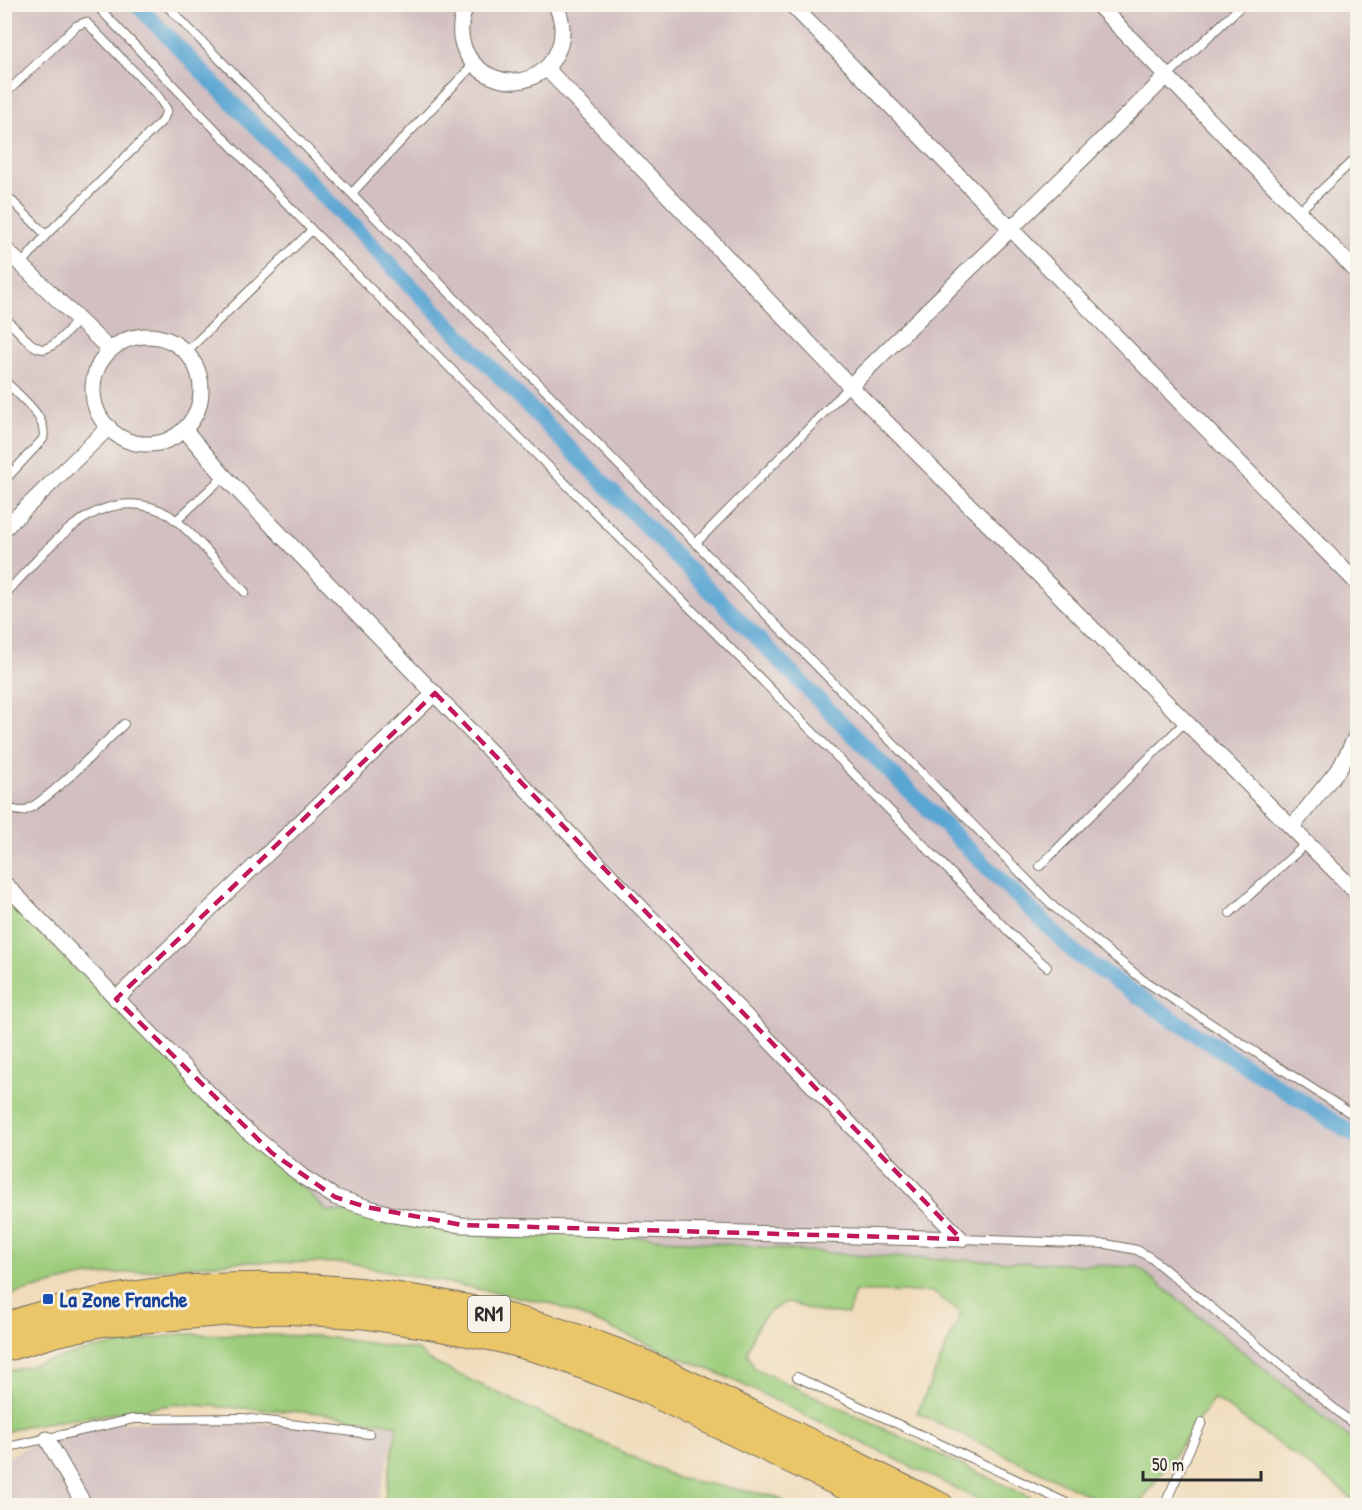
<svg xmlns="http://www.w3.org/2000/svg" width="1362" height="1510" font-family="'Patrick Hand',sans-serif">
  <rect width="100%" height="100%" fill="#f7f3e8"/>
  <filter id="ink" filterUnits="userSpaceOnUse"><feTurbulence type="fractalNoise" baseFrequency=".0167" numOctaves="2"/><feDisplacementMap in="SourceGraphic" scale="12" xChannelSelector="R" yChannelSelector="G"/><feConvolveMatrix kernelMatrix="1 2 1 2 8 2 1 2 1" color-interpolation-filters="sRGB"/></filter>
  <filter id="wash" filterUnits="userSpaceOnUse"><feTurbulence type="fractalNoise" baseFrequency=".008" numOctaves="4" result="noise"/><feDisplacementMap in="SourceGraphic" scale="24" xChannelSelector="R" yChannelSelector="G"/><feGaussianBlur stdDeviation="1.35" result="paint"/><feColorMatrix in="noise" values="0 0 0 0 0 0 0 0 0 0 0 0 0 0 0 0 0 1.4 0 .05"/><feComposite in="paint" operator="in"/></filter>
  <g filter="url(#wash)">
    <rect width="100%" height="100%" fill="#f0dbba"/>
    <path fill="#d2bfc0" d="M4 5H1357V1453L1144 1288 5 1222Z
      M76 1422 397 1425 377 1505 5 1506V1459Z"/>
    <path fill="#9dcd7c" stroke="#647c54" stroke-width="1.5" d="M4 895 327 1211 867 1256 1138 1267 1357 1444V1504L1336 1485 1214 1398 1139 1505H1109L917 1413 961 1313 932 1292H855L848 1314 819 1312 786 1302C760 1314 756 1327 747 1352L754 1368 1047 1505H990L727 1377 553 1304 347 1263 236 1262 82 1277 5 1296Z
      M179 1334 318 1336 418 1350 428 1360 677 1478 774 1496 790 1505H384L397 1425 321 1413 178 1404 24 1426 5 1432V1372L93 1349Z"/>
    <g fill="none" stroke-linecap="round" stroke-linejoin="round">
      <path stroke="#5aa6d3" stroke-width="16" d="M136 4 626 506 894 776 1076 954 1177 1022 1358 1137"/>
    </g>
  </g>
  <g filter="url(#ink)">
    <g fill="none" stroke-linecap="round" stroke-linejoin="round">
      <g stroke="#70695d" stroke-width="10">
        <path id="lane" d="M95 4 312 230 186 352
          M165 4 1054 907 1143 980 1358 1118
          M1166 77 1243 4
          M4 95 76 26 86 22 158 96 167 110 163 120 46 235 21 265
          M4 193 46 235
          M352 193 473 65
          M1298 212 1358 156
          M312 230 744 662 1013 936 1047 967
          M4 317C43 356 40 362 79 319
          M4 380C18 395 49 417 43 439L4 481
          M177 520 224 476
          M697 542 850 386
          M4 595C42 557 82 497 141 505 155 507 167 512 178 522 202 543 223 569 245 592
          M4 806C10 809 16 811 22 811 41 809 107 740 124 724
          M1040 866 1186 721
          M1230 913 1307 843
          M961 1239 1106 1244 1137 1250 1151 1258 1358 1428
          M797 1377 1073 1506
          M4 1448 133 1419 243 1418 369 1434
          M1164 1506 1202 1422"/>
      </g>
      <g stroke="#70695d" stroke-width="17">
        <path id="street" d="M467 4C435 73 535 115 560 45 564 32 562 16 555 4
          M791 4 1358 584
          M1097 4 1358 273
          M546 68 850 386 1358 894
          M4 248 110 350
          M93 390a54 54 0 1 1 108 0a54 54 0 1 1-108 0Z
          M850 386 1166 77
          M184 429 224 476 961 1239
          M4 529 109 427
          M1292 827 1341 766 1358 732
          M4 883 241 1126 303 1177 335 1197 366 1207 394 1215 462 1225 961 1239
          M116 999 435 693
          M47 1439 85 1506"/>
      </g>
      <g stroke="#70695d" stroke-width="29">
        <path id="highway" d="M4 1327C194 1260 433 1281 619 1353 653 1366 685 1383 718 1398 792 1433 866 1471 940 1506
          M4 1348 55 1333 99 1323 236 1311 283 1310 364 1315 427 1325 497 1338 549 1352 649 1391 887 1506"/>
      </g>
      <use href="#lane" stroke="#fff" stroke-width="8"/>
      <use href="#street" stroke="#fff" stroke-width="15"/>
      <use href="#highway" stroke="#ebc669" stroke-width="27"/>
    </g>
  </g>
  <path fill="none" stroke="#c2185b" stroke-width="4.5" stroke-dasharray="12 8" stroke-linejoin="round" d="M435 693 961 1239 462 1225 366 1207 335 1197 272 1153 116 999Z"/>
  <rect fill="#1a4fb4" stroke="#f7f3e8" stroke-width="2" x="42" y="1293" width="12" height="12" rx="3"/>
  <g text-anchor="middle" stroke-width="6" stroke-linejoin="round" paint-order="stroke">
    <rect fill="#f7f3e8" stroke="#686764" stroke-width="1.5" x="468" y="1296" width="42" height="36" rx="4.5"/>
    <g font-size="21" font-weight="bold" fill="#2b2b2b">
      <text x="489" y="1321">RN1</text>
    </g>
    <g font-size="22" font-weight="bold" fill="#164399" stroke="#f7f3e8" text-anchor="start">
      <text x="60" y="1307">La Zone Franche</text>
    </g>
  </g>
  <rect width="1362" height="1510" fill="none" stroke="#f7f3e8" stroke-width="24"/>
  <path d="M1143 1471v9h118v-9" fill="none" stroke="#2b2b2b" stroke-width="3"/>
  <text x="1152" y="1471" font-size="18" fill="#2b2b2b" stroke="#f7f3e8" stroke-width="4.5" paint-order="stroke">50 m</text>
</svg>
